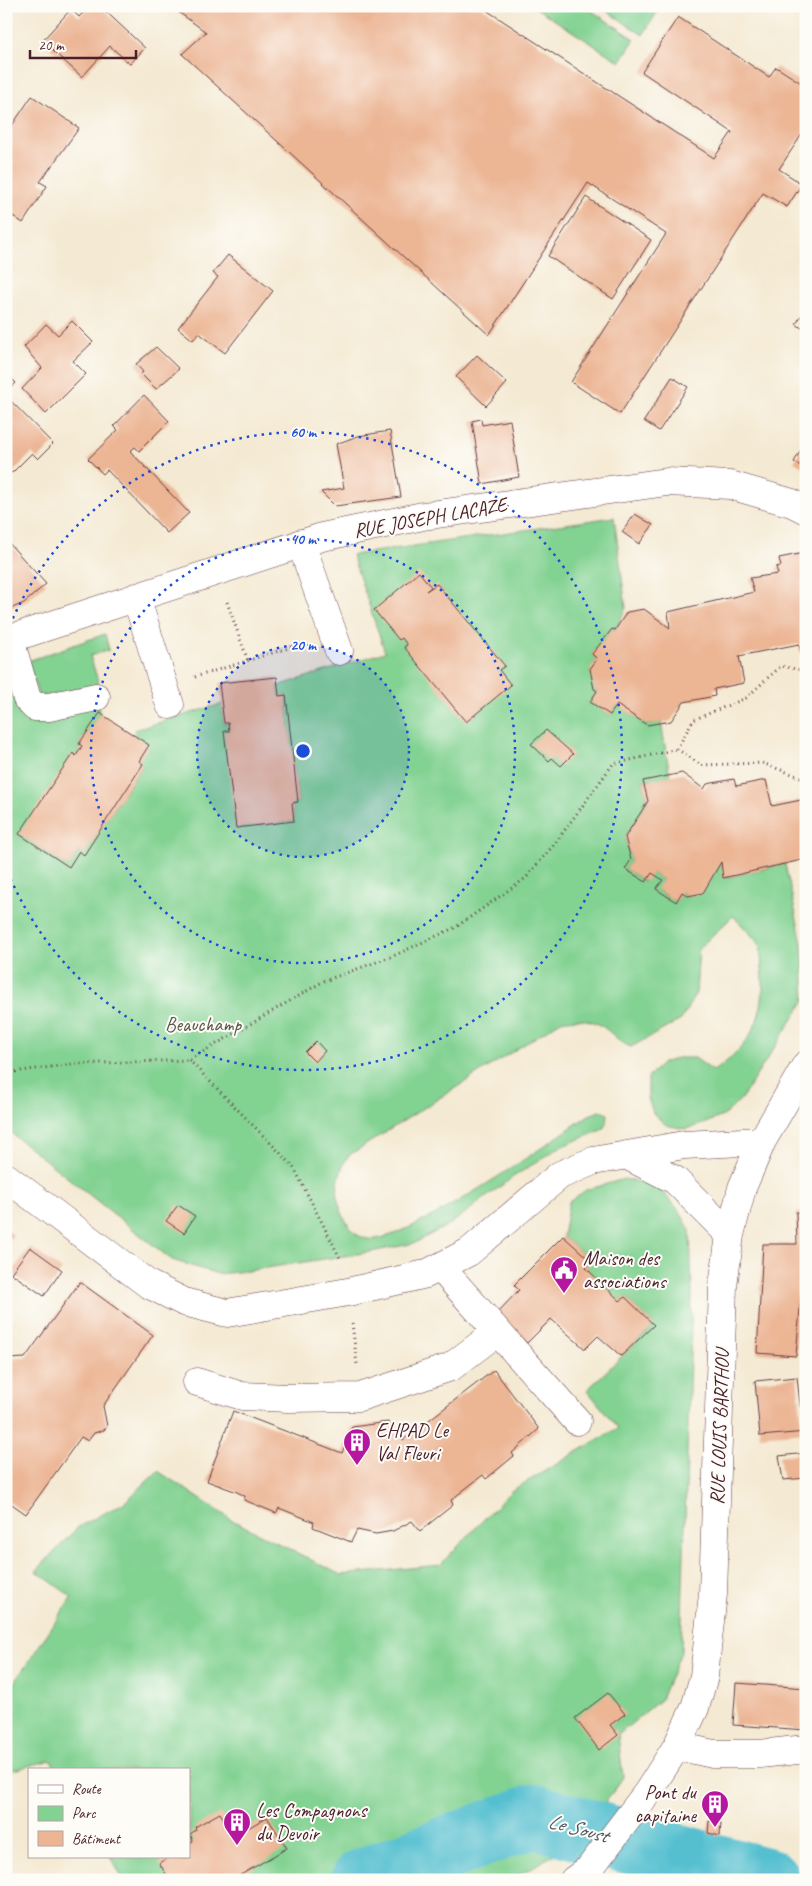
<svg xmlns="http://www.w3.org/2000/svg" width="812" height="1886" font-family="Caveat,sans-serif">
  <rect width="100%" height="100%" fill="#fdfcf7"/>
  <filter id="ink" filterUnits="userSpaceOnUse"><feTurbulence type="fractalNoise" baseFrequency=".02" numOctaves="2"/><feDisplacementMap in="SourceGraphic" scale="10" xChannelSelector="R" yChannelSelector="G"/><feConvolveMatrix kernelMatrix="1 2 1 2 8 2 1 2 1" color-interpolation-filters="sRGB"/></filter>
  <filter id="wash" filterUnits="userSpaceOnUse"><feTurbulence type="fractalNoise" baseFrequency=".0096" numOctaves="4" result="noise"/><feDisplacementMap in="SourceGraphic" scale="20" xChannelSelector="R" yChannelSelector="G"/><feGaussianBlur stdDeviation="1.12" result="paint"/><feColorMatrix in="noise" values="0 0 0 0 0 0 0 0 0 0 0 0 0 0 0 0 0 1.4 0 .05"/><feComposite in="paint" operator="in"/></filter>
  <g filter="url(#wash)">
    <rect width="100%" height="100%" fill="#f4e9d2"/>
    <path fill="#82d292" stroke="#66785e" d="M533 6H584L635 39 620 62Z
      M599 6H661L643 35Z
      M614 517 626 608 615 630 612 629 592 654 597 659 590 670 597 691 590 702 610 715 617 705 647 725 661 722 670 776 643 781 648 801 625 837 631 860 625 869 645 882 652 873 663 880 657 890 676 902 682 892 688 896 721 862 724 878 785 864 802 943 805 1000 742 1098 725 1115 703 1124 685 1129 666 1125 653 1113 648 1098V1077L663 1063 677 1058H695L713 1071C752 1047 767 1013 762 969 761 962 762 951 759 945 754 936 740 924 733 916L699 948 696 993 681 1020 631 1047C620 1043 615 1036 606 1029 592 1018 577 1018 561 1021L348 1156C337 1175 333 1197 344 1217 349 1228 356 1237 368 1239 405 1245 553 1140 589 1115L600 1111 608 1114 607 1122 602 1130 560 1147 513 1177 452 1223 415 1243 376 1251 247 1271 218 1274 172 1260 6 1129V687L10 686 16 703 98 705 100 713 79 744 82 746 76 756 73 754 20 834 68 867 79 851 84 854 143 765 139 761 134 730 222 704 224 723H228L229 731 236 828 294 821 292 803 298 802 286 695 279 696 278 686 385 652 352 555Z
      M105 634 109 650 90 656 99 684 48 696 38 695 28 661Z
      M624 1179 656 1185 678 1209 690 1230 692 1291 681 1652 661 1699 618 1735 623 1777 581 1839 510 1880H124L110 1857H189V1770H57L51 1760 6 1772V1695L72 1597 36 1571 78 1527 124 1503 158 1471 232 1520 341 1575 440 1565 511 1491 618 1428 587 1390 654 1325 625 1297 620 1301 586 1268 592 1262 563 1236 569 1202 586 1190Z"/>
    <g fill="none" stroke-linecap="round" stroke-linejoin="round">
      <path stroke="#54bfd0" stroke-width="64" d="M363 1880 533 1816 768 1880"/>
    </g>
    <g id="blocks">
      <path fill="#ecb594" d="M89 6H100L145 48 130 64 110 46 82 77 42 41 71 9 79 17Z
        M170 6H480L714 158 732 132 642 72 678 17 769 77 776 67 806 86V128L779 169 802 184 787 207 763 193 620 414 571 382 666 234 588 183 489 335 182 54 206 32Z
        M32 96 79 128 40 182 47 186 23 223 13 216 6 226V134Z
        M586 197 651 240 613 299 548 256Z
        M228 255 273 291 225 353 199 333 193 340 178 328 218 277 213 273Z
        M806 308V331L796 324Z
        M72 321 93 342 73 361 86 374 46 414 22 389 42 368 24 347 46 324 58 335Z
        M156 347 179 369 156 389 141 374 143 372 136 364Z
        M477 355 507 383 486 406 456 377Z
        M6 373 16 383 6 392Z
        M672 377 688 387 659 431 644 421Z
        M144 395 169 421 139 451 135 447 130 451 189 513 167 533 107 470 103 474 88 459 118 430 114 426Z
        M9 399 53 444 38 459 32 453 12 473 6 467V402Z
        M481 419 482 425 510 420 519 477 482 484 472 421Z
        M390 431 401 497 335 506 321 492 344 488 336 444 358 436Z
        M806 441V469L794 462Z
        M635 514 653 525 639 544 622 532Z
        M6 540 46 584 24 603 10 609 6 606Z
        M804 553 806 562V652L801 653 799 644 739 656 744 683 714 689 715 696 684 702 671 721 647 725 617 705 610 715 590 702 597 691 594 689 590 669 597 659 592 654 612 629 615 630 627 612 644 609 670 628 668 612 754 592 750 578 778 574 776 567 781 566 779 558Z
        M419 572 431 587 426 591 437 584 505 666 499 670 511 685 466 722 404 647 407 645 402 638 399 640 374 610Z
        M277 677 279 696 286 695 298 802 292 803 294 821 236 828 224 731H229L228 723H224L219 683Z
        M100 713 149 745 139 761 143 764 84 855 79 851 69 867 19 834 73 753 76 756 82 746 79 744Z
        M546 730 573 754 561 766 552 758 549 761 531 744Z
        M682 773 704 789 707 784 734 779 736 786 766 780 772 806 806 799V859L723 878 721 862 703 893 688 896 682 892 676 902 656 889 663 880 652 873 646 882 625 869 631 860 625 837 648 801 643 781Z
        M316 1041 325 1051 315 1062 305 1052Z
        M178 1205 195 1216 184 1233 166 1221Z
        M796 1212H806V1273H803L796 1356 757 1353 763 1244H797Z
        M6 1230 13 1235 6 1244Z
        M563 1236 592 1262 586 1268 620 1301 625 1297 654 1325 621 1356 598 1336 585 1349 551 1319 527 1343 497 1313 519 1290 514 1285Z
        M30 1247 62 1270 44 1296 11 1273Z
        M80 1282 153 1335 103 1406 107 1426 104 1430 94 1433 88 1441 81 1437 26 1514 6 1500V1389L9 1385 6 1384V1374L8 1359 25 1358Z
        M494 1370 539 1429 512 1453 514 1456 486 1479 483 1475 451 1500 453 1505 420 1531 412 1521 393 1531 376 1534 357 1530 351 1542 313 1527 314 1522 279 1508 276 1513 244 1500 245 1496 237 1492 207 1481 233 1411 342 1453 352 1427 388 1422 403 1440Z
        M797 1377 802 1422H806V1432L760 1436 755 1381Z
        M806 1453V1478L783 1480 779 1456Z
        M736 1683 806 1688V1730L733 1725Z
        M608 1693 625 1714 610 1725 618 1735 599 1750 575 1718Z
        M220 1813 226 1823 233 1819 243 1820 248 1828 267 1817 287 1848 232 1880H165L168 1877 159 1863 169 1857H189V1844L193 1841 190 1834 196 1830 195 1827Z
        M709 1821 721 1823 720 1836 708 1833Z"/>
    </g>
  </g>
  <g filter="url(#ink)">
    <use href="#blocks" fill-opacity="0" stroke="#643d44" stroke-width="1"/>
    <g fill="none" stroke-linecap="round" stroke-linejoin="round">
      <g stroke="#643d44" stroke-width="29">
        <path id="minor" d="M301 543 339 651
          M136 597 170 705
          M10 639 27 699 35 707H49L96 697
          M6 640 322 537 423 516 667 482 730 485 792 503 806 510
          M626 1155 675 1180 730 1235
          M6 1177 148 1284 184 1302 227 1313 348 1292 426 1274 469 1252 560 1175 593 1161 684 1145 762 1141
          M440 1267 577 1421
          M197 1382 242 1396 288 1398 360 1397 451 1367 497 1332
          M677 1746 713 1754H760L806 1749
          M574 1880 589 1869 647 1793 677 1746 695 1708 704 1676 713 1594 723 1286 730 1235 742 1188 762 1141 806 1065"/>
      </g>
      <path stroke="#643d44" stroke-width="3" stroke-dasharray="1 4" stroke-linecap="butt" d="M227 602 248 661
        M195 677 301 644
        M677 749 693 720 746 698 781 666 806 671
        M677 749 701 765 762 763 803 778 806 775
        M189 1060 293 1166 341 1260
        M6 1073 73 1064 189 1060 324 981 393 956 456 927 526 878 556 842 613 764 677 749
        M352 1323 357 1364"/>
      <use href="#minor" stroke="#fff" stroke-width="28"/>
    </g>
  </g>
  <circle cx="303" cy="751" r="106" fill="#1d4ed8" fill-opacity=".12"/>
  <g fill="none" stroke="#1d4ed8" stroke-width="2.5" stroke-dasharray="2.5 5">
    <circle cx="303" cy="751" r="106"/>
    <circle cx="303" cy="751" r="212"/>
    <path d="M7 632A319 319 0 1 1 7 870"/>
  </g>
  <defs>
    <g id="civic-pin" transform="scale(1.4375)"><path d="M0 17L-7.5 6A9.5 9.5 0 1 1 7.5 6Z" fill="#b5179e" stroke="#fdfcf7"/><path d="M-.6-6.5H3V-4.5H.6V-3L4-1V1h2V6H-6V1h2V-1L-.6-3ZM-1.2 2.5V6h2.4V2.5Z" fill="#fff"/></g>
    <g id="building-pin" transform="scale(1.4375)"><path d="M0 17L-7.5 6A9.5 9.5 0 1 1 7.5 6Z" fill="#b5179e" stroke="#fdfcf7"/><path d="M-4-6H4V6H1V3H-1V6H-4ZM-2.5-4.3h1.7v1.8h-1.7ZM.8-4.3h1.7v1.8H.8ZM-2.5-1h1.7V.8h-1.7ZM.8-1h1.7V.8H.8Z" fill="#fff"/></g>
  </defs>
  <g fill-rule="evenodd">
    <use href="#civic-pin" x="564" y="1270"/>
    <use href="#building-pin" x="357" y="1442"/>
    <use href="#building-pin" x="715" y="1804"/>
    <use href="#building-pin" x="237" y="1822"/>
  </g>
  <g text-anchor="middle" stroke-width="4" stroke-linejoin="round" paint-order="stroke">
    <g font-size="20" fill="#4a1f2b" stroke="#fdfcf7">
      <text transform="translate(430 517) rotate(-10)" y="7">RUE JOSEPH LACAZE</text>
      <text transform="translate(719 1427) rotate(-88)" y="7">RUE LOUIS BARTHOU</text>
    </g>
    <g font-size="20" fill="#5b554a" stroke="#fdfcf7">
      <text x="203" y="1031">Beauchamp</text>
    </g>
    <g font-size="20" fill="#4a1f2b" stroke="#fdfcf7" text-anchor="start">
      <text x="583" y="1265">Maison des<tspan x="583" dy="23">associations</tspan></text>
      <text x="376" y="1437">EHPAD Le<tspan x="376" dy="23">Val Fleuri</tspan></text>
      <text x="696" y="1799" text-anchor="end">Pont du<tspan x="696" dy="23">capitaine</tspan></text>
      <text x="256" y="1817">Les Compagnons<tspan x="256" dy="23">du Devoir</tspan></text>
    </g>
    <g font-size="21" font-style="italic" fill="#4e5765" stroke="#fdfcf7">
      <text transform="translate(578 1828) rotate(15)" y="7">Le Soust</text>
    </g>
  </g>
  <circle cx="303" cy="751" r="8" fill="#1d4ed8" stroke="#fdfcf7" stroke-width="2.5"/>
  <g font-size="15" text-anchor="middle" font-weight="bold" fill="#1d4ed8" stroke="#fdfcf7" stroke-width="4" stroke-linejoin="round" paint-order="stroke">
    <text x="303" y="437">60 m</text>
    <text x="303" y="544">40 m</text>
    <text x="303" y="650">20 m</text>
  </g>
  <rect width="812" height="1886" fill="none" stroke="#fdfcf7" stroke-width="25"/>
  <rect x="28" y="1768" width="162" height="90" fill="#fdfcf7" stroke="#b5a4a5"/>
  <rect x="38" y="1785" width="25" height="8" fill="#ffffff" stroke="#b5a4a5"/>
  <text x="72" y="1794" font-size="15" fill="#4a1f2b">Route</text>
  <rect x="38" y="1806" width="25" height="15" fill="#82d292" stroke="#b5a4a5"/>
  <text x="72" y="1818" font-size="15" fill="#4a1f2b">Parc</text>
  <rect x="38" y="1831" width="25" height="15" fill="#ecb594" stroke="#b5a4a5"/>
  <text x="72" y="1844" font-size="15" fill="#4a1f2b">Bâtiment</text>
  <path d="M30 50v8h106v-8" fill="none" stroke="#4a1f2b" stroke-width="2.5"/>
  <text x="38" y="50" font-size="15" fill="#4a1f2b" stroke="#fdfcf7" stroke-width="4" paint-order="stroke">20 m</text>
</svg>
